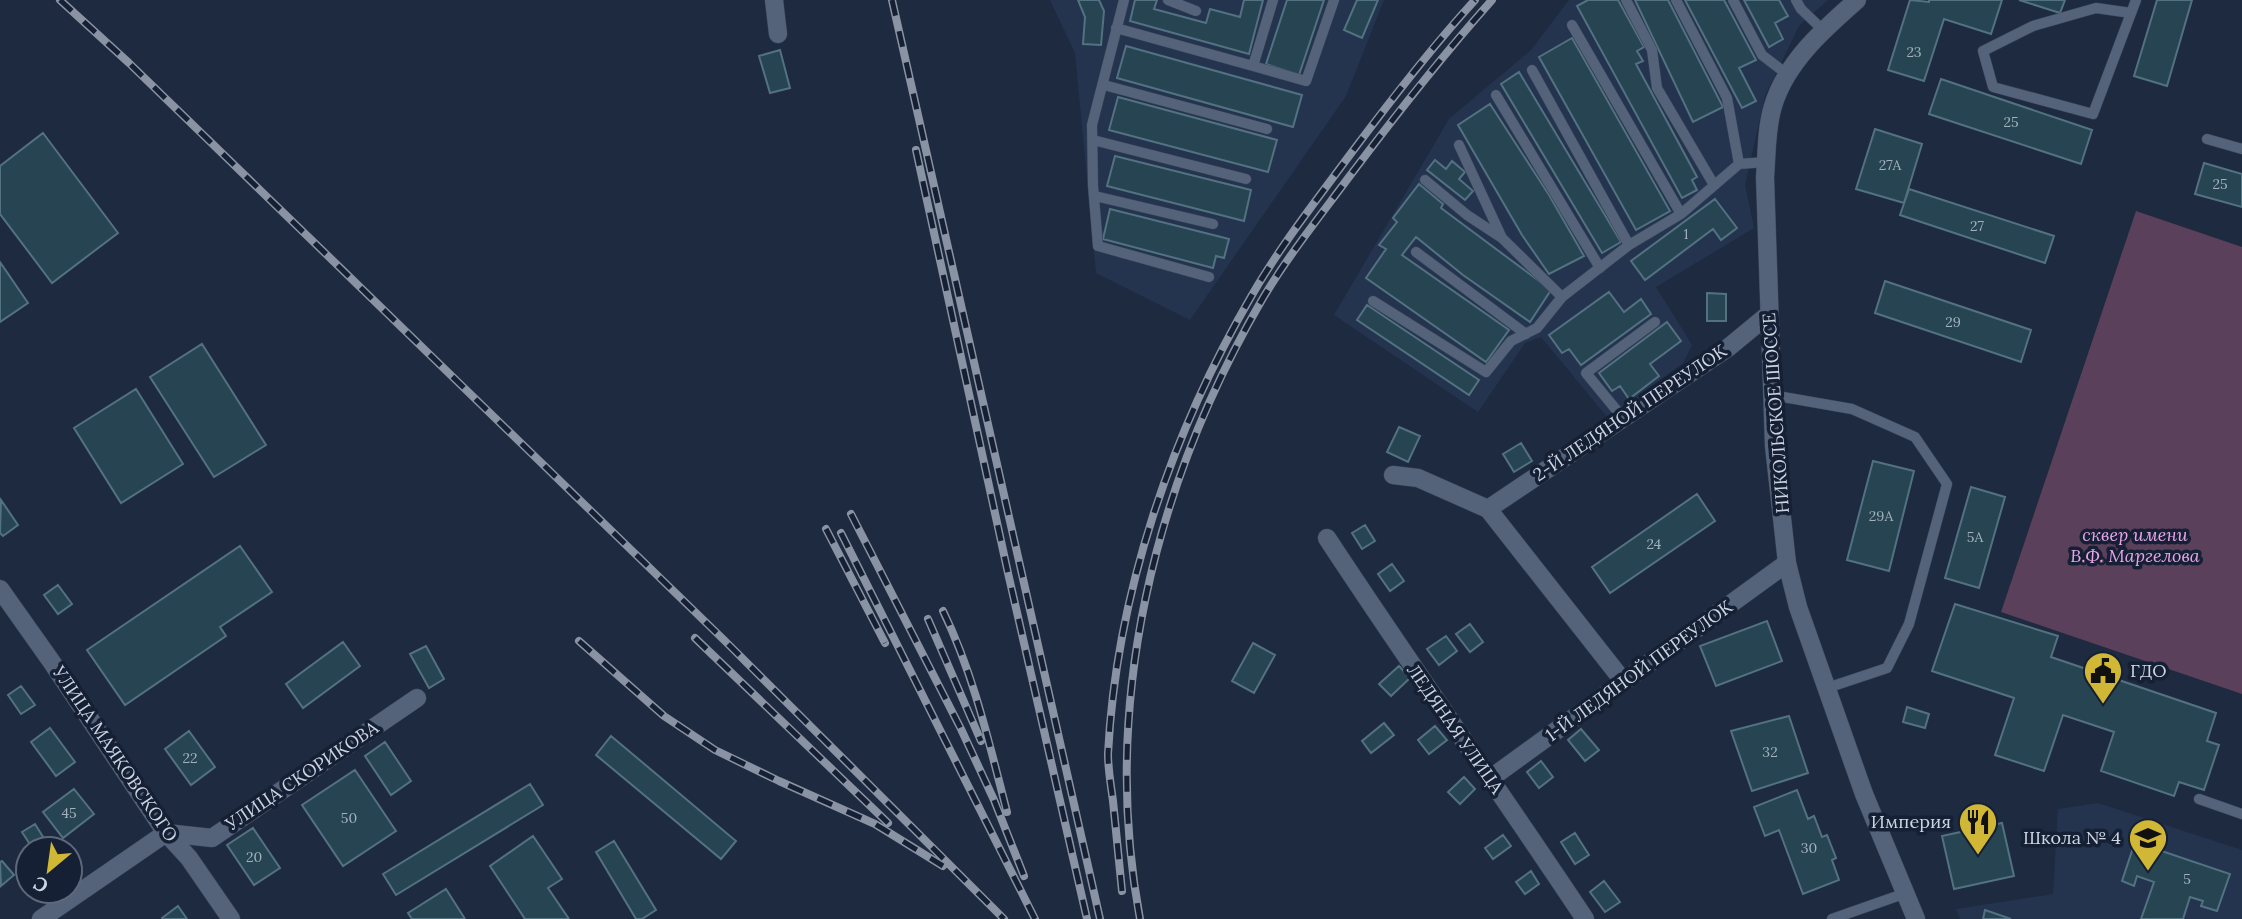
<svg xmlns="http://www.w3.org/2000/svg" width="2242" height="919" font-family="Lora,serif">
  <rect width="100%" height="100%" fill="#1e2a3f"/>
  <path fill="#24344f" d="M1050 0H1384L1346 96 1190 320 1096 273 1075 53Z
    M1569 0H1828L1799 26 1765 96 1745 185 1754 228 1656 287 1692 345 1683 363 1608 418 1541 337 1525 343 1478 412 1334 315 1449 119 1531 50Z
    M2098 803 2242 850V919H1960L1956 909 2053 894 2058 809Z"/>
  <path fill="#5a405a" d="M2136 211 2242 247V694L2001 612Z"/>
  <path fill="#264451" stroke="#537281" stroke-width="2" d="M1078 0H1099L1104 11 1101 45 1083 44 1085 17Z
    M1135 0H1157L1154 9 1206 23 1210 9 1240 17 1244 0H1263L1249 54 1130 21Z
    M1287 0H1324L1299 75 1266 64Z
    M1357 0H1378L1362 38 1344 30Z
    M1588 0H1618L1644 47 1637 51 1643 61 1636 64 1697 177 1692 180 1697 190 1682 198 1577 6Z
    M1635 0H1668L1723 107 1693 122Z
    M1685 0H1724L1756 60 1739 68 1756 101 1742 108Z
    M1744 0H1779L1788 16 1775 23 1783 39 1769 47Z
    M1910 0 1929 2V0H2002L1991 34 1944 19 1924 81 1888 70Z
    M2019 0H2065L2060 13Z
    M2157 0H2192L2167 86 2134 76Z
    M1572 38 1670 211 1636 230 1539 57Z
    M1126 46 1302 95 1293 127 1117 78Z
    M780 50 790 88 770 93 759 56Z
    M1519 72 1621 242 1602 253 1501 84Z
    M1941 79 2092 130 2081 164 1929 114Z
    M1118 97 1277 140 1268 172 1109 130Z
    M1490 104 1549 195 1584 256 1549 274 1522 235 1458 125Z
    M1875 129 1922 144 1904 203 1856 189Z
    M43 133 118 233 52 283 0 214V166Z
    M1115 156 1251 190 1244 221 1107 186Z
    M1435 160 1446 169 1452 161 1465 172 1459 179 1473 191 1465 200 1427 170Z
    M2204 163 2242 174V207L2195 194Z
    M1419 184 1443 204 1441 208 1551 290 1530 322 1463 275 1416 237 1402 255 1509 330 1486 362 1366 278 1386 249 1379 245 1397 222 1393 218Z
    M1909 189 2054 236 2045 263 1900 215Z
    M1715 199 1737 228 1721 240 1713 229 1645 280 1631 261Z
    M1110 209 1229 239 1224 258 1216 256 1213 268 1103 239Z
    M0 262 28 303 0 322Z
    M1885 281 2031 330 2021 362 1875 313Z
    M1609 292 1624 312 1641 299 1651 314 1581 365 1569 349 1562 353 1549 335Z
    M1707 293 1726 294V321H1707Z
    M1367 305 1479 380 1469 395 1357 320Z
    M1667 322 1681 341 1650 364 1659 376 1629 399 1620 386 1612 391 1599 373Z
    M202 344 266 445 214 477 150 377Z
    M136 389 183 464 121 503 74 428Z
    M1399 427 1420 436 1408 462 1387 452Z
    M1521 443 1532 461 1514 472 1503 454Z
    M1873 461 1914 471 1889 571 1847 560Z
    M1971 487 2005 497 1979 588 1945 578Z
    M1697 494 1715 521 1610 593 1592 567Z
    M1 500 18 525 3 536 0 533Z
    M1365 525 1375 541 1362 549 1352 533Z
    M240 546 272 592 220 627 226 636 125 705 87 650Z
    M1392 564 1404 581 1390 591 1378 574Z
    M58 585 72 604 58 614 44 595Z
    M1955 604 2058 636 2051 657 2216 713 2207 741 2219 745 2204 790 2179 782 2174 796 2101 771 2114 732 2063 715 2044 771 1995 755 2014 698 1932 671Z
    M1767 621 1782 661 1716 686 1700 646Z
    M1470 624 1483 642 1470 652 1456 634Z
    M1446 636 1457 651 1439 665 1427 649Z
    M343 642 360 666 303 708 286 684Z
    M1253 643 1275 655 1254 693 1232 681Z
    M426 646 444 679 429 688 410 654Z
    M1399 666 1410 678 1391 696 1379 684Z
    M21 686 35 705 21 714 8 695Z
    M1907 707 1929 714 1925 728 1903 722Z
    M1789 716 1808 773 1752 791 1731 731Z
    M1384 723 1394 735 1371 753 1362 741Z
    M1435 726 1447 740 1429 754 1418 740Z
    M50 728 75 762 56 776 31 742Z
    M1581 729 1599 750 1585 761 1568 740Z
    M189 731 215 767 191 785 165 749Z
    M611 736 736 841 721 859 596 755Z
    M385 742 411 781 391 795 365 756Z
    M1541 761 1553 777 1539 788 1527 772Z
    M355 770 396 831 343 866 302 805Z
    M1464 777 1475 789 1460 804 1448 792Z
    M530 784 543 805 396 895 383 874Z
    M74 789 94 814 63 838 43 812Z
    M1797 790 1808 819 1814 816 1822 837 1827 835 1836 858 1832 860 1839 880 1803 894 1779 830 1765 836 1754 807Z
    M2002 823 2014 876 1954 889 1942 836Z
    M35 824 48 845 42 849H33L22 832Z
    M253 828 280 868 254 885 227 845Z
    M1575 833 1589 855 1575 864 1561 842Z
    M1503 835 1511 846 1493 859 1485 848Z
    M533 836 562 879 548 888 569 919H525L490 866Z
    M614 841 656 910 642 919H636L596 852Z
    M2135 842 2230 874 2217 911 2201 906 2203 901 2190 897 2183 919H2141L2154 882 2137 876 2134 886 2122 881Z
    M2 861 14 875 1 886 0 862Z
    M1531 871 1539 884 1525 894 1516 882Z
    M1604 881 1620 902 1605 912 1590 892Z
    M446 889 465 919H412L408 913Z
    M178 906 187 919H163L162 918Z
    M1985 910 2011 919H1983Z"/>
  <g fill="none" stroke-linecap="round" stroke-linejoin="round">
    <g stroke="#3a4556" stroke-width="11">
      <path id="service" d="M1124 0 1092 125 1093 185 1098 246 1209 277
        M1168 0 1196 11
        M1626 0 1652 50 1657 88 1714 185
        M1676 0 1727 98 1739 164
        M1733 0 1762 55 1788 75
        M1796 0 1801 9 1823 30
        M2131 13 2096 8 2033 26 1983 51 1993 87 2093 114 2136 0
        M1572 25 1681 214
        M1116 28 1253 66 1273 0
        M1253 66 1306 81 1334 0
        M1532 70 1629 245
        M1104 85 1267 129
        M1496 95 1600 268
        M2207 139 2242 149
        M1093 140 1246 179
        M1459 145 1502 238 1562 297
        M1425 180 1467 215 1502 238
        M1095 196 1213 224
        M1416 252 1526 334
        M1373 301 1486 372 1511 341 1537 328 1562 297 1629 245 1681 214 1739 164 1766 162
        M1772 395 1852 409 1915 437 1947 484 1909 624 1887 668 1827 688
        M1623 418 1586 373 1655 322
        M2199 799 2242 814
        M1832 919 1906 893"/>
    </g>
    <g stroke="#3a4556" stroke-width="19">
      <path id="minor" d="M774 0 778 34
        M1393 475 1418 478 1488 509
        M1327 538C1411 666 1500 791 1585 919
        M0 589 51 661 166 833 189 858 231 919
        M1624 682 1488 509 1729 347 1769 314
        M1491 778 1787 563
        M41 919 166 833 212 838 417 698"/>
    </g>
    <g stroke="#3a4556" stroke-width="19">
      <path id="tertiary" d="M1857 0C1824 29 1786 62 1773 106 1766 129 1767 153 1765 177L1774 446 1787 563 1798 607 1864 794 1916 919"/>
    </g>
    <use href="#service" stroke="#54627a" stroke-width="10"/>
    <use href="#minor" stroke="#54627a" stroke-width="18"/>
    <use href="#tertiary" stroke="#54627a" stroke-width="18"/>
    <g stroke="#8993a3" stroke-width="8">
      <path id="rail" d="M60 0 129 63 724 640 1004 919
        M892 0 1100 919
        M916 150 1008 573 1087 919
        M851 514 961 729 994 800 1024 876
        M826 529 885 643
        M841 533 1035 919
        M943 611C974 675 989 743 1007 812
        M928 619 981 741
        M695 638 888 823
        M579 641 664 716 715 750 779 781 875 824 943 866
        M1122 891C1119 861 1116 831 1113 801 1111 786 1108 769 1108 754 1116 594 1172 432 1252 295 1281 245 1318 198 1352 152 1391 100 1431 48 1475 0
        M1140 919C1100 705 1154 484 1263 298 1288 256 1320 216 1349 177 1395 116 1441 57 1492 0"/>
    </g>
    <use href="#rail" stroke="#152035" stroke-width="5" stroke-dasharray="16" stroke-linecap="butt"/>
  </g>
  <defs>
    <g id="civic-pin" transform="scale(2.0125)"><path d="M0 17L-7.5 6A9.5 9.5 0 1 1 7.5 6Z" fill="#d1b736" stroke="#152035"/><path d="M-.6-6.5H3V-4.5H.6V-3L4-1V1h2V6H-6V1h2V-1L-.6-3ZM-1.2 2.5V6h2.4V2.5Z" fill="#111"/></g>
    <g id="restaurant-pin" transform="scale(2.0125)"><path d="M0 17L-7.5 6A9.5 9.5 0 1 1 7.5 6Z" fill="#d1b736" stroke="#152035"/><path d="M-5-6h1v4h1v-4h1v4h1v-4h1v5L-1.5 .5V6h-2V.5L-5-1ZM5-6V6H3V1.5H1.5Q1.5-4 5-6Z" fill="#111"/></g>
    <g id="school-pin" transform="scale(2.0125)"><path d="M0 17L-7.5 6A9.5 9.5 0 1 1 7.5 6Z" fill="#d1b736" stroke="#152035"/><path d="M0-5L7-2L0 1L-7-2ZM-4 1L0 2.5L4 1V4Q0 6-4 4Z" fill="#111"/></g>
  </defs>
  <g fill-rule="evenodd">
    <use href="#civic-pin" x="2103" y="671"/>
    <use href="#restaurant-pin" x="1978" y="822"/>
    <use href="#school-pin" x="2148" y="838"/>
  </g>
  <g text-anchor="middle" stroke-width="7" stroke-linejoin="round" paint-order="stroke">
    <g font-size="14" fill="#a3b1be">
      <text x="1914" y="57">23</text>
      <text x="2011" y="127">25</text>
      <text x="1890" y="170">27А</text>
      <text x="2220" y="189">25</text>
      <text x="1977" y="231">27</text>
      <text x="1686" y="239">1</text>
      <text x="1953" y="327">29</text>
      <text x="1881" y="521">29А</text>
      <text x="1975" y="542">5А</text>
      <text x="1654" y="549">24</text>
      <text x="1770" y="757">32</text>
      <text x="190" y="763">22</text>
      <text x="69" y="818">45</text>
      <text x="349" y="823">50</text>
      <text x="1809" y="853">30</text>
      <text x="254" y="862">20</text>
      <text x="2187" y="884">5</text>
    </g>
    <g font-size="18" fill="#cdd5e3" stroke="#152035">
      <text transform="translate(1630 413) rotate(-34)" y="6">2-Й ЛЕДЯНОЙ ПЕРЕУЛОК</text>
      <text transform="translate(1776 413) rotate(-94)" y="6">НИКОЛЬСКОЕ ШОССЕ</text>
      <text transform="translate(1639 671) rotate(-36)" y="6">1-Й ЛЕДЯНОЙ ПЕРЕУЛОК</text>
      <text transform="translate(1455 729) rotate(55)" y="6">ЛЕДЯНАЯ УЛИЦА</text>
      <text transform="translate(115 754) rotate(56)" y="6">УЛИЦА МАЯКОВСКОГО</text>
      <text transform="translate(302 776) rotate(-34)" y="6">УЛИЦА СКОРИКОВА</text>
    </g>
    <g font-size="18" font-style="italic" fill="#eaa5e9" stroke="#152035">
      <text x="2135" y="541">сквер имени<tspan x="2135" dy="21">В.Ф. Маргелова</tspan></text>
    </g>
    <g font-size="18" fill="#cdd5e3" stroke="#152035" text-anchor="end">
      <text x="2130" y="677" text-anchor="start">ГДО</text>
      <text x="1951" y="828">Империя</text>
      <text x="2121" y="844">Школа № 4</text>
    </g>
  </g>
  <g transform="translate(49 870) rotate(209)"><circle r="33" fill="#152035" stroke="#5f687b" stroke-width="2"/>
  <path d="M0-5L12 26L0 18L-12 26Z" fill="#d1b736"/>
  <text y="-10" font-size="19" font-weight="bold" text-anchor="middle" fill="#cdd5e3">С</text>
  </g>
</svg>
